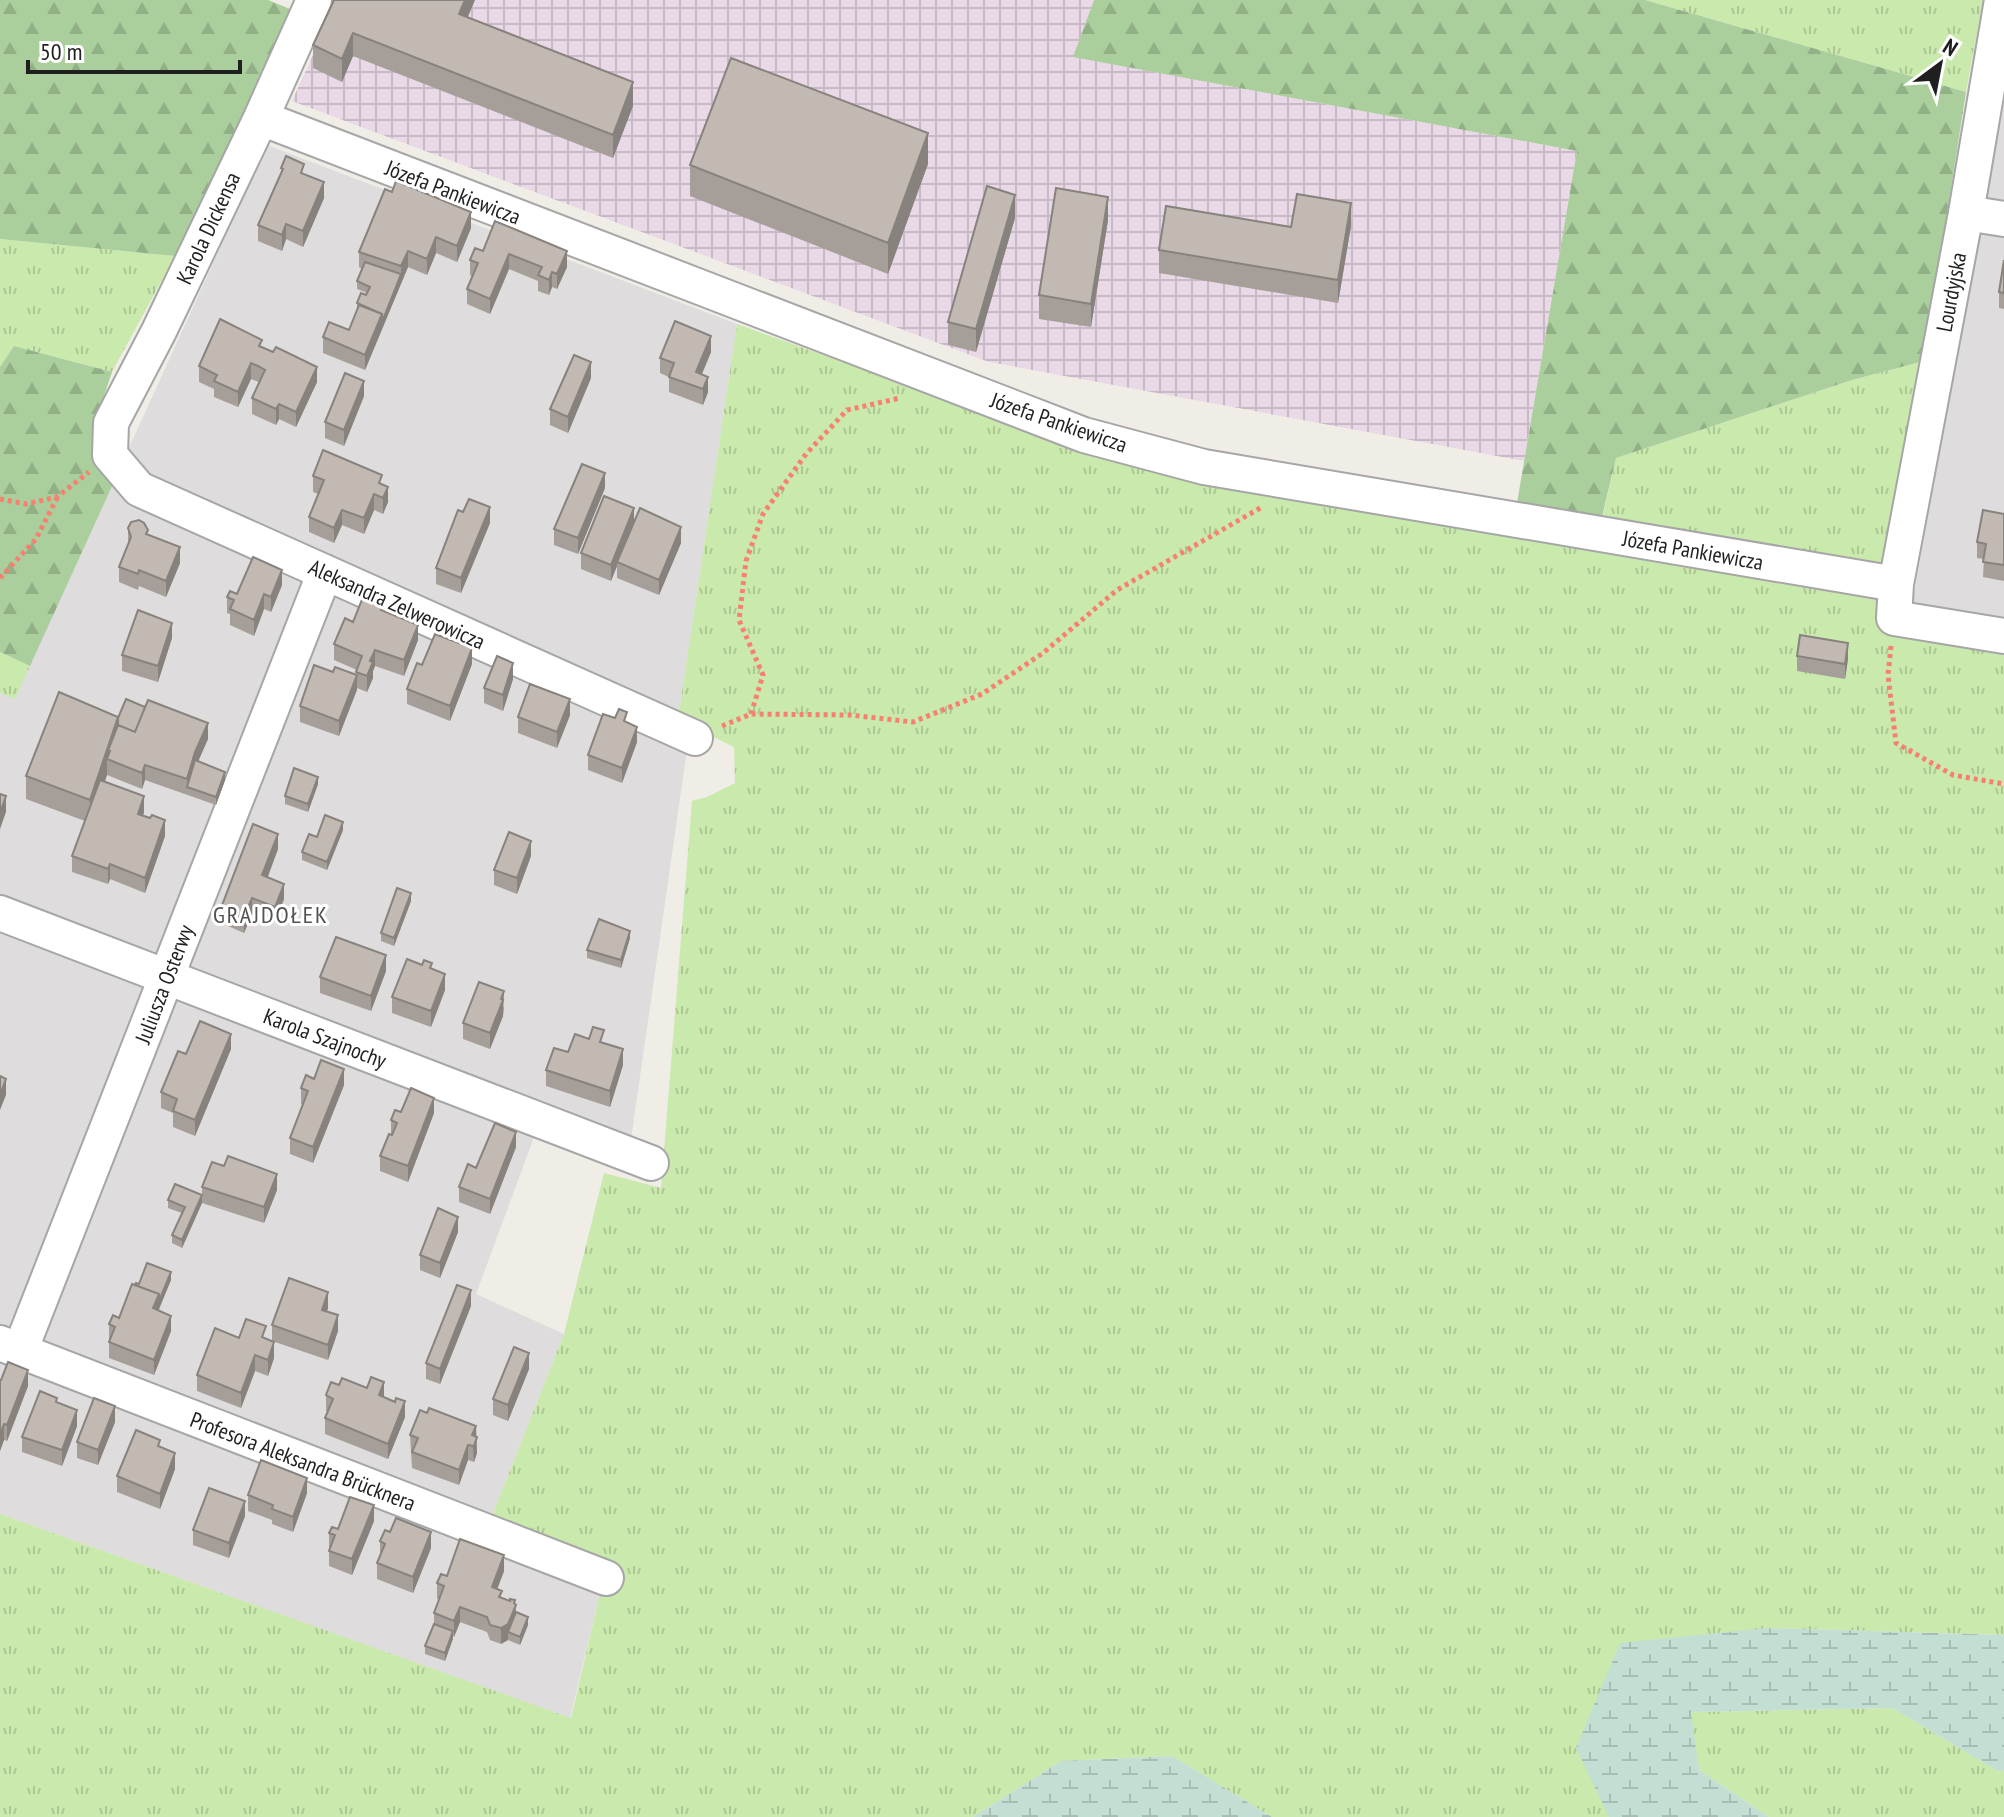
<svg xmlns="http://www.w3.org/2000/svg" width="2004" height="1817" font-family="'PT Sans Narrow',sans-serif">
  <defs>
    <pattern id="industrial-grid" width="8" height="8" patternUnits="userSpaceOnUse" patternTransform="scale(2)"><rect width="8" height="8" fill="#e9d8e6"/><path d="M0 4h8M4 0v8" fill="none" stroke="#c7b9c5"/></pattern>
    <pattern id="grass-tufts" width="24" height="20" patternUnits="userSpaceOnUse" patternTransform="scale(2)"><rect width="24" height="20" fill="#cae9ad"/><path d="M3 7l-1-3M5 7V3M7 7l1-3M15 17l-1-3M17 17v-4M19 17l1-3" fill="none" stroke="#adc794"/></pattern>
    <pattern id="forest-firs" width="22" height="20" patternUnits="userSpaceOnUse" patternTransform="scale(2)"><rect width="22" height="20" fill="#aace9c"/><path d="M5 1l3.5 6h-7zM16 11l3.5 6h-7z" fill="#92b086"/></pattern>
    <pattern id="wetland-marsh" width="20" height="14" patternUnits="userSpaceOnUse" patternTransform="scale(2)"><rect width="20" height="14" fill="#c3ded2"/><path d="M1 5h8M5 5V1M11 12h8M15 12V8" fill="none" stroke="#a7beb4"/></pattern>
  </defs>
  <rect width="100%" height="100%" fill="#f0ede6"/>
  <path fill="#dedcdc" d="M2004 103V625L1911 610Z
    M267 145 737 324 678 719 687 750 631 1139 546 1105 476 1294 564 1334 481 1543 602 1585 570 1718 0 1514V693L15 698Z"/>
  <path fill="url(#industrial-grid)" d="M338 0H1094L1074 57 1577 151 1524 461 989 362 292 101Z"/>
  <path fill="url(#grass-tufts)" d="M1645 0H1983L1966 92Z
    M0 239 175 256 112 372 14 346 0 367Z
    M737 324 1046 435 1596 546 1616 458 1852 380 1924 361 1877 611 1879 624 2004 645V1635L1767 1628 1577 1748 1609 1817H1272L1172 1756 1061 1761 973 1817H0V1514L571 1718 602 1585 605 1558 491 1518 564 1334 604 1173 661 1188 692 801 707 797 735 783 734 747 678 719Z
    M0 652 30 666 15 699 0 693Z
    M1892 1708 1996 1770 2004 1771V1817H1769L1699 1770 1690 1712Z"/>
  <path fill="url(#forest-firs)" d="M0 0H268L295 11 175 256 0 239Z
    M1094 0H1645L1966 92 1924 361 1852 380 1616 458 1601 521 1517 503 1577 151 1073 57Z
    M14 346 112 372 95 423 113 484 30 666 0 652V367Z"/>
  <path fill="url(#wetland-marsh)" d="M1767 1628 2004 1635V1771L1996 1770 1892 1708 1691 1712 1699 1770 1769 1817H1609L1576 1748 1620 1643Z
    M1172 1756 1272 1817H973L1061 1761Z"/>
  <g fill="none" stroke-linecap="round" stroke-linejoin="round">
    <g stroke="#a6a6a6" stroke-width="38">
      <path id="street" d="M314 0 261 118 159 331 111 423 110 455 139 489 695 738
        M2002 0 1966 213 1896 584 1894 618 2004 636
        M261 118 1084 435 1204 467 1896 584
        M1966 213 2004 219
        M0 913 651 1163
        M0 1343 606 1578
        M20 1351 325 572"/>
    </g>
    <path stroke="#f78070" stroke-width="5" stroke-dasharray="4 4" stroke-linecap="butt" d="M0 499 26 504 57 497 89 472
      M0 578 36 539 57 498
      M1891 646 1888 675 1896 743 1953 775 2004 784
      M751 714 763 675 739 620 746 561 763 514 806 454 847 410 900 398
      M722 726 751 714 850 715 913 722 982 694 1043 653 1117 590 1262 507"/>
    <use href="#street" stroke="#fff" stroke-width="34"/>
  </g>
  <path fill="#a69f99" d="M334 0 467 18 633 106 613 158 353 56 342 82 313 68V45Z
    M928 164 888 274 690 196V165Z
    M281 168 304 175 324 198 303 247 286 239 282 251 258 241V225L281 174Z
    M1015 218 976 352 948 345V322Z
    M1108 220 1091 327 1039 319V295Z
    M495 221 567 267 557 289 552 287 549 295 538 291V281L509 269 490 314 467 304V289L472 276 470 275V260L483 251Z
    M1351 226 1338 303 1159 273V250L1291 227Z
    M471 228 457 262 436 253 427 275 408 267 365 370 323 353V337L349 330 357 311V303L367 293 357 289V281L362 269 359 267V252Z
    M2004 260V309L1999 308V292Z
    M262 347 317 382 296 427 279 419 276 425 252 414V398L259 382 251 379 238 407 214 397V389L199 382V366Z
    M711 352 702 374 708 392 703 405 669 392V377L660 373V358Z
    M591 378 568 433 550 425V409Z
    M364 396 344 446 325 438V422Z
    M313 476 382 484 388 502 383 514 374 510 364 534 342 525 334 543 309 532V517L318 494 313 492Z
    M605 488 578 554 554 545V529Z
    M2004 514V581L1983 577 1984 559 1977 558V542Z
    M634 522 681 543 659 595 617 578V566L611 581 581 569V553Z
    M490 523 461 593 436 584V568Z
    M128 528 148 534 180 563 166 597 139 586 138 590 119 582V567L128 544Z
    M282 585 271 612 264 609 254 636 230 625V614L227 613V597Z
    M382 611 418 640 404 676 375 666 373 671V678L367 692 357 688 339 736 300 722V706L356 674 357 670 334 660V644L353 622Z
    M172 638 158 682 122 671V655Z
    M1797 656 1848 659 1845 679 1797 671Z
    M472 664 450 721 407 704V689L422 665Z
    M513 679 503 711 484 703V688Z
    M570 715 557 748 518 733V717Z
    M118 718 208 739 198 761 225 780 216 805 145 780 142 789 107 775 105 781 144 812 143 816 165 836 145 893 110 879 108 884 72 872V856L85 821 26 799V776Z
    M627 723 637 742 622 783 588 770V755Z
    M318 784 308 812 285 804V796Z
    M343 830 327 870 302 860V852L317 837Z
    M278 849 268 877 284 899 275 922 252 914 244 933 221 923V908Z
    M531 856 517 894 494 885V870Z
    M411 901 394 946 381 941V933Z
    M630 938 621 968 587 958V950Z
    M422 965 432 969 445 990 431 1027 392 1013V997Z
    M386 971 371 1011 320 993V977Z
    M504 1007 503 1016 490 1049 463 1039V1023Z
    M604 1043 623 1065 610 1107 546 1086V1070L568 1052Z
    M231 1049 195 1136 173 1127V1113L161 1108V1092L186 1054Z
    M314 1079 344 1085 313 1163 290 1154V1138L303 1105 301 1104V1088Z
    M401 1112 434 1113 408 1182 380 1171V1156L391 1135V1120Z
    M516 1147 490 1214 459 1202V1187L476 1168Z
    M202 1187 277 1190 264 1223 202 1203 182 1248 172 1243V1235L182 1213 168 1208V1200L202 1195Z
    M458 1232 440 1278 420 1270V1255Z
    M171 1280 158 1310 171 1331 154 1375 109 1358V1324L119 1318 139 1284Z
    M471 1306 440 1384 426 1379V1363Z
    M328 1308 327 1311 338 1331 328 1360 272 1341V1325Z
    M239 1338 266 1339 274 1358 268 1376 255 1371 241 1408 197 1391V1375Z
    M529 1369 508 1421 493 1415V1399Z
    M0 1380 28 1386 7 1441 4 1440 0 1451Z
    M326 1395 384 1398 405 1417 388 1459 325 1434V1418L328 1412 326 1411Z
    M57 1402 77 1426 62 1466 22 1452V1437Z
    M115 1422 98 1465 77 1458V1442Z
    M410 1435 476 1437 477 1453 474 1462 468 1460 459 1485 412 1468Z
    M160 1447 175 1469 160 1509 117 1492V1476Z
    M307 1493 293 1532 272 1524V1520L248 1511V1495Z
    M245 1516 229 1558 193 1545V1530Z
    M374 1521 352 1575 329 1566V1533L338 1529Z
    M380 1541 431 1548 413 1593 377 1579V1563L380 1557Z
    M504 1571 497 1589 502 1598 515 1604 516 1612 528 1625 520 1645 508 1640 501 1644 490 1640 487 1632 460 1622 454 1637 453 1636 445 1661 425 1654V1646L434 1624V1613L439 1599H437V1583L447 1576Z"/>
  <path fill="#87827d" d="M465 0H475L459 38V14Z
    M353 33V56L342 82V59Z
    M633 82V106L613 158V135Z
    M928 133V164L888 274V243Z
    M324 182V198L303 247V231Z
    M1015 195V218L976 352V329Z
    M1108 197V220L1091 327V304Z
    M1351 203V226L1338 303V280Z
    M471 212V228L457 262V246Z
    M286 224V239L282 251V235Z
    M436 237V253L427 275V259Z
    M408 251V267L365 370V355L382 314 401 274V266Z
    M567 251V267L557 289V274Z
    M509 254V269L490 314V299Z
    M552 272V287L549 295V280Z
    M711 336V352L696 388V372Z
    M591 362V378L568 433V417Z
    M251 363V379L238 407V392Z
    M317 367V382L296 427V412Z
    M708 377V392L703 405V389Z
    M364 381V396L344 446V430Z
    M279 404V419L276 425V409Z
    M605 473V488L578 554V538Z
    M388 487V502L383 514V498Z
    M374 494V510L364 534V518Z
    M490 507V523L461 593V578Z
    M634 508V523L617 562V566L611 581V565Z
    M342 510V525L334 543V528Z
    M681 527V543L659 595V580Z
    M180 547V563L166 597V581Z
    M282 570V585L271 612V597Z
    M264 594V609L254 636V620Z
    M172 623V638L158 682V666Z
    M418 625V640L404 676V660Z
    M1848 643V659L1845 679V664Z
    M472 648V664L450 721V706Z
    M375 650V666L373 671V678L367 692V676L370 661Z
    M513 663V679L503 711V695Z
    M357 675V690L339 736V721Z
    M570 699V715L557 748V732Z
    M118 717V741L107 759V775L90 823V800Z
    M208 723V739L187 787V795V779L195 752Z
    M637 727V742L622 783V768Z
    M145 765V780L142 789V773Z
    M225 772V780L216 805V797Z
    M318 777V784L308 812V804Z
    M6 796V812L0 829V813Z
    M144 796V812L138 829V814Z
    M165 820V836L145 893V878Z
    M343 822V830L327 870V862Z
    M278 834V849L262 891V875Z
    M531 841V856L517 894V878Z
    M110 864V879L108 884V869Z
    M284 884V899L275 922V907Z
    M411 893V901L394 946V938Z
    M252 898V914L244 933V917Z
    M630 931V938L621 968V960Z
    M386 955V971L371 1011V996Z
    M445 974V990L431 1027V1011Z
    M504 991 503 1016 490 1049V1033Z
    M231 1034V1049L195 1136V1120Z
    M623 1049V1065L610 1107V1091Z
    M344 1069V1085L313 1163V1147Z
    M6 1079V1095L0 1110V1095Z
    M434 1098V1113L408 1182V1166Z
    M516 1132V1147L490 1214V1199Z
    M277 1174V1190L264 1223V1207Z
    M202 1195V1203L182 1248V1240Z
    M458 1217V1232L440 1278V1263Z
    M171 1272V1280L153 1324V1308Z
    M471 1290V1306L440 1384V1369Z
    M328 1292V1308L322 1325V1310Z
    M338 1315V1331L328 1360V1345Z
    M171 1316V1331L154 1375V1360Z
    M274 1342V1358L268 1376V1360Z
    M529 1353V1369L508 1421V1405Z
    M255 1355V1371L241 1408V1393Z
    M28 1370V1386L7 1441V1425Z
    M384 1382V1398L379 1395Z
    M405 1401V1417L388 1459V1444Z
    M115 1406V1422L98 1465V1450Z
    M77 1410V1426L62 1466V1450Z
    M4 1424V1440L0 1451V1435Z
    M476 1426 477 1453 474 1462 472 1435Z
    M468 1445V1460L459 1485V1470Z
    M175 1453V1469L160 1509V1494Z
    M307 1478V1493L293 1532V1517Z
    M245 1501V1516L229 1558V1543Z
    M374 1505V1521L352 1575V1559Z
    M431 1532V1548L413 1593V1577Z
    M504 1555V1571L492 1603V1587Z
    M515 1600 516 1620 508 1632V1640L501 1644V1628Z
    M460 1607V1622L454 1637V1621Z
    M528 1617V1625L520 1645V1637Z
    M453 1631V1639L445 1661V1653Z"/>
  <path fill="#c1b9b2" stroke="#87827d" stroke-width="2" d="M334 0H465L459 14 633 82 613 135 353 33 342 59 313 45Z
    M731 58 928 133 888 243 690 165Z
    M286 156 304 164 301 173 324 182 303 231 286 224 282 235 258 225 283 169 281 168Z
    M396 181 471 212 457 246 436 237 427 259 408 251 401 266 359 252 385 189 392 192Z
    M987 186 1015 195 976 329 948 322Z
    M1056 188 1108 197 1091 304 1039 295Z
    M1297 194 1351 203 1338 280 1159 250 1166 206 1291 227Z
    M495 221 567 251 557 274 552 272 549 280 538 275 542 267 509 254 490 299 467 289 478 263 470 260 475 248 483 251Z
    M2004 260V293L1999 292Z
    M365 262 401 274 382 322V314L357 303 361 293 366 295 370 287 357 281Z
    M359 305 382 314 365 355 323 337 329 322 349 330Z
    M220 319 262 340 259 346 273 352 276 347 317 367 296 412 279 404 276 409 252 398 265 370 258 366 251 363 238 392 214 381 217 375 199 366Z
    M675 321 711 336 696 372 708 377 703 389 669 377 674 363 660 358Z
    M574 355 591 362 568 417 550 409Z
    M345 373 364 381 344 430 325 422Z
    M323 450 382 475 379 483 388 487 383 498 374 494 364 518 342 510 334 528 309 517 324 480 313 476Z
    M582 464 605 473 578 538 554 529Z
    M604 496 634 508 611 565 581 553Z
    M469 499 490 507 461 578 436 568 458 510 463 512Z
    M640 508 681 527 659 580 617 562Z
    M1983 510 2004 514V565L1983 562 1986 544 1977 542Z
    M139 520 144 523 148 530 146 534 180 547 166 581 139 570 138 574 119 567 131 537 128 528 131 522Z
    M253 557 282 570 271 597 264 594 254 620 230 609 234 600 227 597 230 591 237 594Z
    M363 597 382 605 381 610 418 625 404 660 375 650 370 661 373 662 367 676 356 672 362 656 334 644 345 618 353 622Z
    M138 610 172 623 158 666 122 655Z
    M435 634 472 648 450 706 407 689 417 663 422 665Z
    M1800 635 1848 643 1845 664 1797 656Z
    M497 656 513 663 503 695 484 688Z
    M314 665 333 672 335 667 357 675 339 721 300 706Z
    M530 684 570 699 557 732 518 717Z
    M59 692 118 717 90 800 26 776Z
    M126 699 145 707 135 732 118 725V718Z
    M148 700 208 723 195 752 187 779 145 765 142 773 107 759 110 751H108L118 725 135 732Z
    M619 709 627 712 624 721 637 727 622 768 588 755 603 714 615 718Z
    M195 760 225 772 216 797 187 787Z
    M294 768 318 777 308 804 285 796Z
    M100 780 144 796 138 814 150 818 152 815 165 820 145 878 110 864 108 869 72 856Z
    M0 794 6 796 0 813Z
    M325 815 343 822 327 862 302 852 309 834 317 837Z
    M253 824 278 834 262 875 284 884 275 907 252 898 244 917 221 908Z
    M509 832 531 841 517 878 494 870Z
    M397 888 411 893 394 938 381 933Z
    M599 919 630 931 621 960 587 950Z
    M336 937 386 955 371 996 320 977Z
    M407 959 422 965 424 960 432 963 430 968 445 974 431 1011 392 997Z
    M479 982 504 991 501 999 503 1000 490 1033 463 1023Z
    M200 1021 231 1034 195 1120 173 1111 177 1099 161 1092 178 1051 186 1054Z
    M593 1027 604 1030 600 1042 623 1049 610 1091 546 1070 554 1048 568 1052 575 1034 589 1039Z
    M321 1060 344 1069 313 1147 290 1138 308 1091 301 1088 306 1075 314 1079Z
    M0 1076 6 1079 0 1095Z
    M411 1088 434 1098 408 1166 380 1156 389 1134 392 1135 397 1123 391 1120 395 1110 401 1112Z
    M495 1123 516 1132 490 1199 459 1187 468 1164 476 1168Z
    M228 1156 277 1174 264 1207 202 1187 212 1162 224 1166Z
    M175 1184 202 1195 182 1240 172 1235 185 1207 168 1200Z
    M438 1208 458 1217 440 1263 420 1255Z
    M147 1263 171 1272 159 1301V1294L135 1285 136 1283 139 1284Z
    M289 1278 328 1292 322 1310 338 1315 328 1345 272 1325Z
    M132 1284 159 1294 153 1308 171 1316 154 1360 109 1342 115 1327 109 1324 113 1315 119 1318Z
    M457 1285 471 1290 440 1369 426 1363Z
    M246 1319 266 1326 262 1337 274 1342 268 1360 255 1355 241 1393 197 1375 215 1328 239 1338Z
    M514 1347 529 1353 508 1405 493 1399Z
    M8 1362 28 1370 7 1425 4 1424 0 1435V1380H1Z
    M371 1377 384 1382 379 1395 395 1402 396 1398 405 1401 388 1444 325 1418 333 1399 326 1395 331 1382 339 1385 342 1378 367 1388Z
    M40 1391 57 1398 56 1402 77 1410 62 1450 22 1437Z
    M94 1398 115 1406 98 1450 77 1442Z
    M429 1408 476 1426 472 1435 477 1437 474 1446 468 1445 459 1470 412 1452 418 1438 410 1435 420 1410 427 1413Z
    M136 1430 160 1440 158 1446 175 1453 160 1494 117 1476Z
    M261 1460 307 1478 293 1517 272 1509 273 1505 248 1495Z
    M209 1488 245 1501 229 1543 193 1530Z
    M350 1497 374 1505 352 1559 329 1551 335 1535 329 1533 332 1527 338 1529Z
    M396 1518 431 1532 413 1577 377 1563 385 1544 380 1541 385 1530 390 1532Z
    M460 1539 504 1555 492 1587 502 1591 499 1597 510 1601V1599L515 1600 514 1603 516 1605 508 1624 501 1628 490 1625 487 1617 460 1607 454 1621 434 1613 444 1586 437 1583 441 1574 447 1576Z
    M516 1612 528 1617 520 1637 508 1632Z
    M434 1624 453 1631 445 1653 425 1646Z"/>
  <g text-anchor="middle" stroke-width="6" stroke-linejoin="round" paint-order="stroke">
    <g font-size="22" fill="#1f1f1f" stroke="#fff">
      <text transform="translate(453 192) rotate(21)" y="8">Józefa Pankiewicza</text>
      <text transform="translate(208 228) rotate(-65)" y="8">Karola Dickensa</text>
      <text transform="translate(1951 292) rotate(-79)" y="8">Lourdyjska</text>
      <text transform="translate(1059 422) rotate(19)" y="8">Józefa Pankiewicza</text>
      <text transform="translate(1693 550) rotate(10)" y="8">Józefa Pankiewicza</text>
      <text transform="translate(397 604) rotate(24)" y="8">Aleksandra Zelwerowicza</text>
      <text transform="translate(164 984) rotate(-69)" y="8">Juliusza Osterwy</text>
      <text transform="translate(325 1038) rotate(21)" y="8">Karola Szajnochy</text>
      <text transform="translate(303 1461) rotate(21)" y="8">Profesora Aleksandra Brücknera</text>
    </g>
    <g font-size="24" letter-spacing="2" fill="#525252" stroke="#fff">
      <text x="271" y="923">GRAJDOŁEK</text>
    </g>
  </g>
  <g transform="translate(1940 64) rotate(32)" stroke="#ffffff" stroke-width="6" paint-order="stroke">
  <path d="M0-6L14 30L0 20L-14 30Z" fill="#1f1f1f"/>
  <text y="-12" font-size="22" font-weight="bold" text-anchor="middle" fill="#1f1f1f">N</text>
  </g>
  <path d="M28 60v12h212v-12" fill="none" stroke="#1f1f1f" stroke-width="4"/>
  <text x="40" y="60" font-size="24" fill="#1f1f1f" stroke="#ffffff" stroke-width="6" paint-order="stroke">50 m</text>
</svg>
